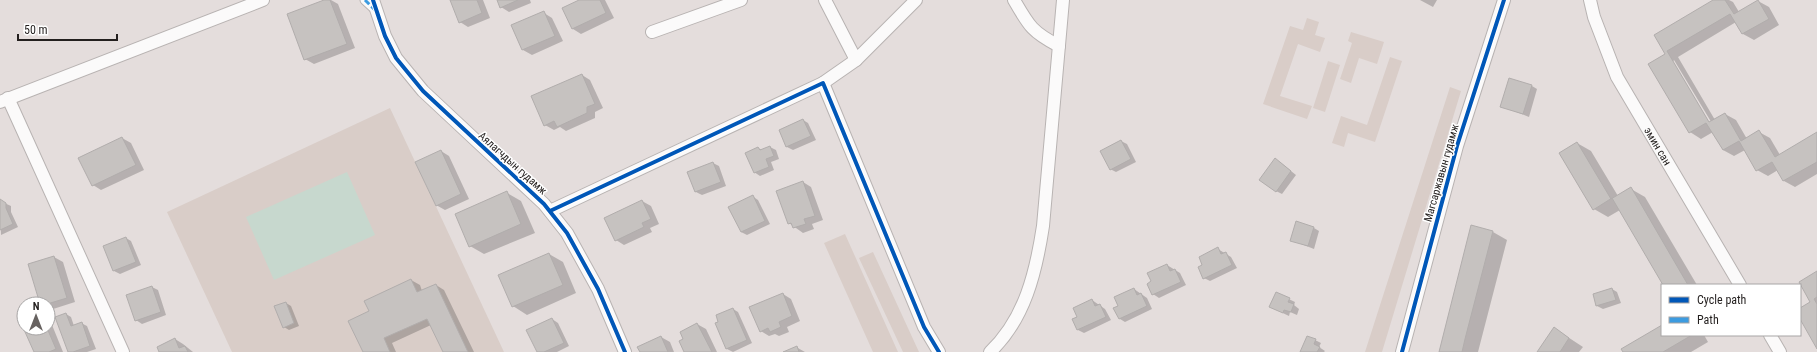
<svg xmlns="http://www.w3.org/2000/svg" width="1817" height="352" font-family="'Roboto Condensed',sans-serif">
  <rect width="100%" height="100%" fill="#e4dddc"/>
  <path fill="#d9cdc8" d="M1307 18 1319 22 1315 35 1325 38 1320 52 1298 44 1280 96 1312 106 1307 119 1263 104 1290 26 1303 30Z
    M1351 32 1384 42 1377 64 1359 58 1351 83 1340 79 1352 43 1348 41Z
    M1390 57 1402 61 1375 142 1348 133 1344 147 1332 143 1341 116 1367 125Z
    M1328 61 1340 65 1325 112 1313 108Z
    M1450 87 1461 91 1382 352H1365Z
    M390 108 504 352H232L167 212Z
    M845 234 898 352H873L824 243Z
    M873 252 919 352H903L859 258Z"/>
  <path fill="#c7d8ce" d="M347 172 375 235 274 280 246 217Z"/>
  <path fill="#0003" fill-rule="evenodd" d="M327 0H331L338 4 355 48 314 64 305 59Z
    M451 0H483L490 18 468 27 460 22Z
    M498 0H530L531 3 509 12 501 7Z
    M581 0H605L614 18 581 34 573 29 563 8Z
    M1420 0H1437L1433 7Z
    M1715 0H1729L1733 2 1739 12 1758 1 1769 7 1779 25 1754 40 1743 34 1736 22 1678 57 1715 120 1725 114 1736 120 1747 139 1759 132 1770 138 1780 155 1817 134V174L1795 187 1784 181 1778 170 1768 176 1757 170 1745 150 1734 156 1723 150 1713 132 1701 139 1690 132 1650 64 1666 54 1655 35ZM1674 60 1713 125 1711 126 1673 62Z
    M544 13 552 18 563 41 532 55 523 50 513 26Z
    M582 75 590 80 603 108 595 112V118L566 131 560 127 554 130 545 125Z
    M1532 86 1537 89 1529 117 1501 106Z
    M803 120 808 123 816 140 793 150 787 147 780 130Z
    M122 138 131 143 144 170 101 190 93 185Z
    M1121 141 1127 144 1136 162 1116 172 1110 169Z
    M1577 143 1591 151 1618 196 1631 189 1645 197 1697 285H1665L1620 210 1608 217 1594 209Z
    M770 147 776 150 779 159 771 162 774 170 760 176 754 172 758 148 762 150Z
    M441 151 449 156 469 199 445 210 436 205Z
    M713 163 719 166 726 186 702 195 696 192Z
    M1281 163 1296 175 1282 194 1276 191Z
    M803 182 811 187 823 220 812 224 814 229 803 233 789 223Z
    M507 193 521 201 535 233 484 254 470 246Z
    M752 196 758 200 770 224 747 235 741 232Z
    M0 201 11 206V212L18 227 1 235Z
    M642 201 651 206 659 224 650 228 652 232 624 245 616 240Z
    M1314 228 1319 231 1314 249 1291 240Z
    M1493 232 1507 240 1478 352H1440Z
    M126 238 131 241 141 265 120 274 114 271Z
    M1218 249 1231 257 1237 268 1210 281 1204 278V265Z
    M549 254 563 262 576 293 527 315 513 306Z
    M54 257 63 262 75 302 50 310 48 309V304H41Z
    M1167 265 1180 273 1186 285 1159 298 1153 294Z
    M1817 272V347L1800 317V309L1812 303Z
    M411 280 420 285 422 291 436 285 444 290 474 352H444L431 325 392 343 396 352H364L370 311Z
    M152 287 158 290 166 315 142 324 136 320Z
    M1134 289 1147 298 1152 309 1125 322 1120 319 1119 306Z
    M1612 289 1617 292 1621 303 1603 309 1597 306 1594 295Z
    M1276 293 1295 302 1294 305 1299 309 1297 315 1290 312 1289 316 1270 307Z
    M783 294 791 299 800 321 787 327 789 332 779 336 775 334 769 336 761 331Z
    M1092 300 1105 309 1111 320 1084 333 1078 330 1073 319 1078 317Z
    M286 303 291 306 299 326 289 330 284 327Z
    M733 309 738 312 752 343 733 352 727 349 716 324 720 322Z
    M66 314 71 317 74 326 81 323 87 326 96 349 87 352H69Z
    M48 319 50 320 63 352H35L25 328H48Z
    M552 319 558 323 569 346 557 352H538Z
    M697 324 706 329 717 352H685V339Z
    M1662 327V335H1704L1708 342 1691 352H1624Z
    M1554 328 1583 347 1579 352H1538Z
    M661 337 670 342 674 352H641Z
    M175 339 183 344 193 352H160Z
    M1315 340 1321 343 1319 347 1325 351 1324 352H1302Z
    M796 347 805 352H785Z"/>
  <path fill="#c6c2c0" stroke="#b1adac" d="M324 0H330L347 44 304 60 287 14Z
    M450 0H477L482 13 459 23Z
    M497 0H518L500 8Z
    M579 0H600L606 13 572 29 562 8Z
    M1713 0H1725L1734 14 1758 0 1769 19 1742 34 1730 14 1667 51 1709 122 1725 113 1741 141 1759 130 1775 157 1817 132V162L1783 181 1772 162 1756 171 1739 141 1723 150 1706 123 1689 133 1648 64 1665 54 1654 35Z
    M544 11 555 36 522 50 511 25Z
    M582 74 595 104 587 107V113L557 127 554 121 544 126 531 96Z
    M1509 78 1532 85 1523 114 1500 107Z
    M803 119 811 136 786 147 779 130Z
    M122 137 136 165 92 186 78 158Z
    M1121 140 1131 159 1110 170 1100 151Z
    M1577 142 1611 199 1631 187 1688 285H1663L1612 198 1593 210 1559 153Z
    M770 146 774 156 766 159 769 167 754 173 745 153 758 147 760 150Z
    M441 150 461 194 436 206 415 162Z
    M1275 158 1291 171 1276 192 1259 180Z
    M713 162 721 182 695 192 687 172Z
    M803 181 815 216 804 219 806 224 793 228 791 223 788 224 776 191Z
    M507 191 521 224 469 247 455 214Z
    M753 195 765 221 741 232 728 207Z
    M0 199 6 203V208L13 224 0 230Z
    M642 200 651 219 642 223 644 227 615 241 604 218Z
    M1296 221 1314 227 1308 246 1290 241Z
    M1471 225 1493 231 1465 339 1462 352H1439Z
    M126 237 136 262 113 271 103 246Z
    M1218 247 1221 254 1226 252 1232 265 1203 279 1198 267 1202 265 1199 257Z
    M549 253 563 285 512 307 498 275Z
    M54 256 67 298 47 304H40L28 264Z
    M1167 264 1170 271 1175 269 1181 282 1152 295 1147 284 1151 281 1147 273Z
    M1817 271V297L1814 299 1817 304V349L1800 319V308L1810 302 1799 282Z
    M411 279 417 292 436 284 468 352H443L427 319 384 338 390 352H363L348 321 369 311 364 301Z
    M152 286 161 312 135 321 126 295Z
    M1134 288 1137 295 1141 293 1147 306 1119 319 1113 308 1118 306 1114 297Z
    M1612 288 1616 300 1596 306 1593 294Z
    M1276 292 1290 298 1288 302 1294 304 1291 312 1284 310 1283 313 1269 307Z
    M783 293 792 316 779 322 781 327 770 332 768 328 760 332 749 307Z
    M1092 299 1095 306 1100 304 1106 317 1077 330 1072 319 1077 317 1073 308Z
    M286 302 294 323 283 328 274 306Z
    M733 308 747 340 726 349 715 323 718 322 716 315Z
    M66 313 71 326 82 322 90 346 73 352H68L55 317Z
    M552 318 564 343 544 352H537L526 330Z
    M24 321V328H47L56 349 49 352H34L21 323Z
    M697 323 712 352H684L679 341 683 339 680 332Z
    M1662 325V335H1692L1663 352H1623L1621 349Z
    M1554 327 1569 338 1560 352H1537Z
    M661 336 668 352H640L637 347Z
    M1307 336 1316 339 1314 344 1320 347 1317 352H1300Z
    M175 338 179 348 185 346 188 352H159L157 347Z
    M797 346 799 352H783Z"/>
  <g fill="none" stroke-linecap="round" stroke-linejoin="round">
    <g stroke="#b8b3b2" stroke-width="11">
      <path id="pedestrian" d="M365 0 377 11"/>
    </g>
    <g stroke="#b8b3b2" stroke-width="14">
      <g id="minor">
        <path d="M373 0 385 36 396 58 423 91 544 204 567 233 598 289 625 352"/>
        <path d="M825 0 856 60 916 0"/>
        <path d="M1014 0C1029 26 1032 32 1059 46"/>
        <path id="s1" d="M1590 0 1594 17 1617 77 1740 285"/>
        <path d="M652 32 741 0"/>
        <path d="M823 83 856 60"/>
        <path d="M8 98 123 352"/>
        <path d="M0 102 263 0"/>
        <path d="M550 211 823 83 924 327 939 352"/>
        <path d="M1770 335 1780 352"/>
        <path d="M990 352C1025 319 1036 272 1043 226L1063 0"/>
        <path d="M1402 352 1457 146 1504 0"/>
      </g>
    </g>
    <use href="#pedestrian" stroke="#fbfafa" stroke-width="9"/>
    <use href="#minor" stroke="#fbfafa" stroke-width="12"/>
    <path stroke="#3c9be0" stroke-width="3" stroke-dasharray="6 3" stroke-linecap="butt" d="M365 0 375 10"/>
    <g stroke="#fff" stroke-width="6">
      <path id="cycleway" d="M373 0 385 36 396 58 423 91 544 204 567 233 598 289 625 352
        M550 211 823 83 924 327 939 352
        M1402 352 1457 146 1504 0"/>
    </g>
    <use href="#cycleway" stroke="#0057b8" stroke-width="4"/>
  </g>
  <g text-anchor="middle" stroke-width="3" stroke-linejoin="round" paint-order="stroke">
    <g font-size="11" fill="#231f1e" stroke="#fff">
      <text dy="4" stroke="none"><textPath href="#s1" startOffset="162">эмин сан</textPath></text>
      <text transform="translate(513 163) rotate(42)" y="4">Аялагчдын гудамж</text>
      <text transform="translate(1441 173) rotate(-74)" y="4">Магсаржавын гудамж</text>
    </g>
  </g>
  <rect x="1661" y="284" width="140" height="52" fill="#ffffff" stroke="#a7a5a5"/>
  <rect x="1669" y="297" width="20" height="6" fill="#0057b8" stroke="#a7a5a5"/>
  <text x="1697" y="304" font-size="12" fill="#231f1e">Cycle path</text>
  <rect x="1669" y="317" width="20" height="6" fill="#3c9be0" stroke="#a7a5a5"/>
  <text x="1697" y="324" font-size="12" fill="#231f1e">Path</text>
  <g transform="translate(36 316)"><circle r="19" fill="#ffffff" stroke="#a7a5a5"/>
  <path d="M0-3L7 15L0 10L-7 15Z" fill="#676260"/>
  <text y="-6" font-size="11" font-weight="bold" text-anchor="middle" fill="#231f1e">N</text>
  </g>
  <path d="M18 34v6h99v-6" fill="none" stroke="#231f1e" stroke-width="2"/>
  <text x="24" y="34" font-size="12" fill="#231f1e" stroke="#ffffff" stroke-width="3" paint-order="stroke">50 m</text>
</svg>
